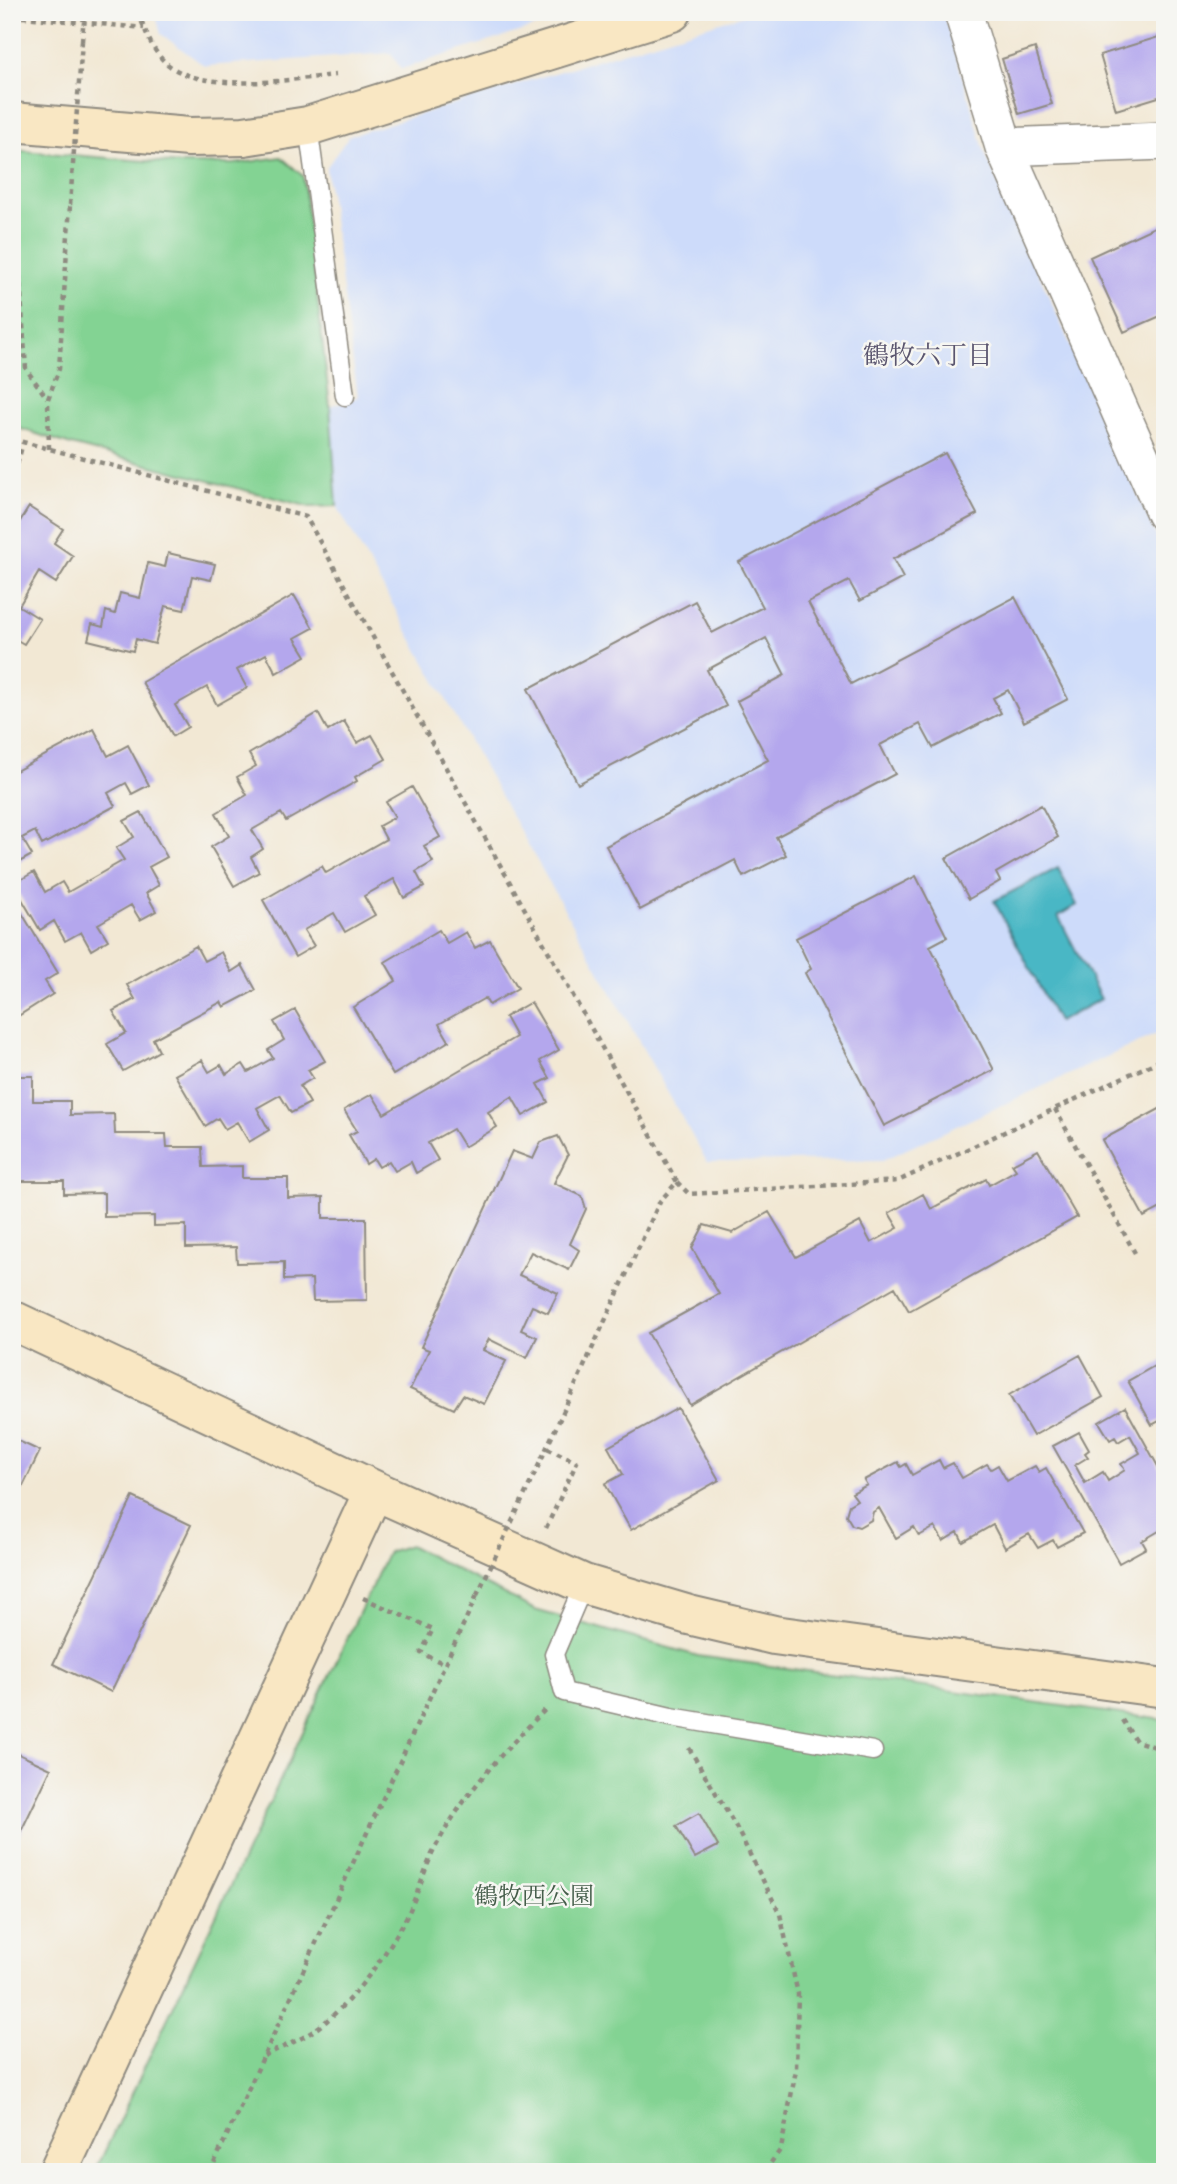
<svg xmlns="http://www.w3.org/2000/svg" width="1177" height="2184" font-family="'IM FELL Great Primer','Noto Serif JP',serif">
  <rect width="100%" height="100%" fill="#f6f6f2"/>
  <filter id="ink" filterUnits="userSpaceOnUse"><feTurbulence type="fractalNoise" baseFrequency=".0143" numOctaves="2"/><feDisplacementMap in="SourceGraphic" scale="14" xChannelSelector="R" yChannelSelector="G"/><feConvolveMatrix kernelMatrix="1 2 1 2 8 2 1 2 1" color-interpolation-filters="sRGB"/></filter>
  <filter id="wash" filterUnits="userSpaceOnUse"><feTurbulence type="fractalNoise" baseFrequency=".00686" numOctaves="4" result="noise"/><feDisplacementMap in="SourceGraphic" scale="28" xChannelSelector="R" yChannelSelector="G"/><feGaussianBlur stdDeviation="1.57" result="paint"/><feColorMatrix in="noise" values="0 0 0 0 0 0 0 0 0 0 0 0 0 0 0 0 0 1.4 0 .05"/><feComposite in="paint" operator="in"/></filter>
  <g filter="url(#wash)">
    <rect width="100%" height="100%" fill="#f2e8d4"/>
    <path fill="#cddbfa" d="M155 12H582L401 69 391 53 205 66 161 34Z
      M753 12H943L986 156 1165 556V1030L883 1160 707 1162 337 506 330 406 358 397 326 168 349 136Z"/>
    <path fill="#83d393" stroke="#577f5f" stroke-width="2" d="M12 150 181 164H234L281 157 303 176 330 406 337 506 310 507 71 445 12 426Z
      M409 1545 535 1610 698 1656 1165 1720V2172H95L388 1552Z"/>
    <path fill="#4ab7c5" stroke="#3a7178" stroke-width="2" d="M1058 868 1077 905 1058 916 1101 999 1058 1022 994 901Z"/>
    <g id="blocks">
      <path fill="#b4a7ed" d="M1165 35V95L1116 110 1100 55Z
        M1035 48 1052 104 1019 114 1002 59Z
        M1165 222V314L1124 332 1090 257Z
        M945 453 977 514 893 559 903 578 860 601 849 581 808 602 851 684 1015 597 1068 699 1024 722 1008 690 993 698 1001 713 933 748 920 724 880 745 895 774 776 837 786 855 743 877 735 860 640 910 606 846 768 760 737 701 785 675 766 638 707 670 726 706 578 784 528 689 695 601 712 633 763 607 739 562Z
        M29 507 63 529 54 543 73 556 56 583 39 572 19 606 40 619 24 644 12 637V534Z
        M168 553 215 564 211 580 192 576 184 610 165 606 155 644 136 639 133 651 88 640 92 624 103 627 106 611 115 614 120 593 140 598 148 563 165 567Z
        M294 595 313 628 295 638 306 656 276 673 266 654 237 670 247 688 217 705 207 687 175 705 188 727 173 736 142 682Z
        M318 713 328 731 344 721 357 743 372 735 386 759 355 777 357 781 286 821 281 813 252 830 263 849 251 857 259 872 234 886 211 847 229 836 216 813 247 795 237 777 256 766 249 754Z
        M94 729 108 756 128 745 149 785 132 794 126 783 108 793 115 806 42 845 35 831 22 838 32 855 12 866V773Z
        M412 787 440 837 424 846 433 862 416 872 424 887 404 898 394 879 364 896 375 915 345 932 334 913 304 930 314 946 295 957 263 900 322 866 326 873 386 839 379 826 395 817 386 802Z
        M1041 805 1058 837 996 873 1000 881 969 899 946 858Z
        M141 812 167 857 149 867 159 885 146 893 156 911 140 920 131 905 98 924 108 940 91 950 81 932 65 941 54 921 40 930 13 884 34 872 45 892 62 882 68 892 124 860 116 848 134 837 124 821Z
        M916 876 947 937 930 946 994 1070 884 1126 805 973 811 969 796 938Z
        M20 910 58 973 45 981 53 994 15 1018 12 1013V915Z
        M439 930 447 943 466 932 475 948 490 940 518 988 489 1005 485 998 439 1024 449 1041 393 1075 353 1007 396 981 385 962Z
        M196 946 204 961 221 952 231 972 242 965 256 990 224 1007 221 1002 153 1039 159 1051 123 1071 107 1044 126 1033 113 1011 135 999 127 985Z
        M531 1002 559 1050 540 1061 550 1078 538 1084 548 1102 523 1116 512 1097 488 1112 497 1127 464 1147 453 1129 428 1143 438 1160 416 1173 411 1162 395 1171 389 1161 379 1167 374 1159 366 1164 349 1135 357 1131 344 1110 372 1094 384 1114 516 1037 505 1017Z
        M295 1010 325 1061 308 1070 313 1078 300 1086 310 1103 291 1113 280 1095 257 1108 269 1130 249 1142 237 1122 225 1129 218 1118 205 1126 175 1075 202 1060 209 1072 221 1065 226 1074 243 1064 248 1072 273 1058 268 1050 284 1040 274 1022Z
        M12 1076H33V1101H70V1115L114 1114 115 1134H166L167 1147H202L203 1167 242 1166V1178H288V1198L323 1197V1218H366L367 1300 313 1301 312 1279 284 1280V1262L237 1263 236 1247 186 1248V1225L154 1226V1216L104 1217V1193L64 1194V1181H17V1160H12Z
        M1165 1106V1206L1144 1217 1102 1140Z
        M558 1136 568 1155 554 1183 582 1196 586 1209 570 1244 579 1250 569 1270 531 1252 519 1275 558 1293 548 1313 532 1306 521 1330 537 1337 527 1358 489 1339 483 1350 506 1361 484 1404 463 1395 454 1409 410 1389 429 1350 421 1347 512 1151 533 1159 541 1142Z
        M1038 1150 1077 1217 909 1311 895 1287 690 1405 648 1333 719 1294 692 1248 704 1225 732 1233 769 1212 796 1257 860 1222 871 1243 898 1228 889 1213 923 1194 931 1209 986 1179 989 1185 1016 1170 1012 1164Z
        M1080 1355 1103 1397 1033 1436 1009 1395Z
        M1165 1360V1418L1152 1425 1128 1381Z
        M1125 1407 1165 1479V1540L1159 1531 1142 1541 1146 1548 1119 1563 1053 1446 1079 1432 1089 1450 1085 1453 1088 1457 1075 1465 1085 1483 1103 1472 1108 1481 1125 1470 1121 1464 1140 1453 1130 1435 1118 1442 1115 1437 1110 1440 1099 1422Z
        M678 1408 719 1480 631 1530 605 1484 623 1474 608 1447Z
        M12 1438 40 1451 12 1509Z
        M939 1460 943 1468 953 1463 962 1478 987 1464 991 1469 998 1465 1007 1481 1035 1466 1039 1472 1046 1468 1083 1533 1057 1547 1053 1540 1038 1548 1029 1534 1005 1548 993 1525 963 1542 958 1532 943 1541 935 1527 919 1536 914 1527 896 1538 879 1508 873 1512 871 1520 859 1527 852 1525 846 1515 849 1505 857 1500 852 1493 867 1485 864 1480 898 1462 901 1467 906 1464 912 1475Z
        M133 1497 191 1525 111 1692 53 1664Z
        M12 1751 51 1769 12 1850Z
        M699 1813 718 1846 695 1858 676 1826Z"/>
    </g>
  </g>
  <g filter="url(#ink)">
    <use href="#blocks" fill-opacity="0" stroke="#8e8a80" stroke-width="2"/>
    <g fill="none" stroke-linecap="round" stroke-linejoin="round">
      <g stroke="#8e8a80" stroke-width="21">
        <path id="lane" d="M308 126 345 396
          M584 1584 554 1654 564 1692 671 1717 873 1751"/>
      </g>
      <g stroke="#8e8a80" stroke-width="40">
        <path id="street" d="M963 12 1004 147 1165 513
          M1004 147 1165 141"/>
      </g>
      <g stroke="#8e8a80" stroke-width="42">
        <path id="secondary" d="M12 122 189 137 244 136 308 126 672 12
          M12 1320 374 1490 584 1584 689 1615 774 1635 1165 1688
          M58 2172 374 1490"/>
      </g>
      <path stroke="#8e8a80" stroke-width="4.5" stroke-dasharray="5 5" stroke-linecap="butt" d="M138 12C145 29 150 47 163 60 197 96 291 79 336 75
        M12 16 144 28
        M82 41 84 12
        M12 217 16 219 26 369 47 398
        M12 439 306 517 677 1182 660 1201 536 1471
        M49 449 48 399 59 369 70 205
        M12 483 23 443
        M1055 1109 1135 1253
        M677 1182 689 1194 898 1181 1165 1058
        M546 1528 577 1462 547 1448
        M363 1598 433 1629 421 1653 445 1664
        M1122 1720 1136 1741 1165 1750
        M689 1748 736 1827 780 1914 798 1994 796 2070 781 2149 764 2172
        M264 2056C278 2049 293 2043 307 2035 347 2011 387 1955 408 1914 418 1893 424 1871 434 1850 462 1796 503 1751 546 1709
        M210 2172 477 1595"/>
      <use href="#lane" stroke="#fff" stroke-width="18"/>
      <use href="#street" stroke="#fff" stroke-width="37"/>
      <use href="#secondary" stroke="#f9e7c3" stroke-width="38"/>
      <path stroke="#8e8a80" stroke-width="4.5" stroke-dasharray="5 5" stroke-linecap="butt" d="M70 205 82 41
        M477 1595 536 1471"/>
    </g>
  </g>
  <g text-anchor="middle" stroke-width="5" stroke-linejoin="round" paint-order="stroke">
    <g font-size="24" fill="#455d4a" stroke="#f6f6f2">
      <text x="534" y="1904">鶴牧西公園</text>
    </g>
    <g font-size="26" fill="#5b566f" stroke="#f6f6f2">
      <text x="928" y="364">鶴牧六丁目</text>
    </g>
  </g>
  <rect width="1177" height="2184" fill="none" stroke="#f6f6f2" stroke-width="42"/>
</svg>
